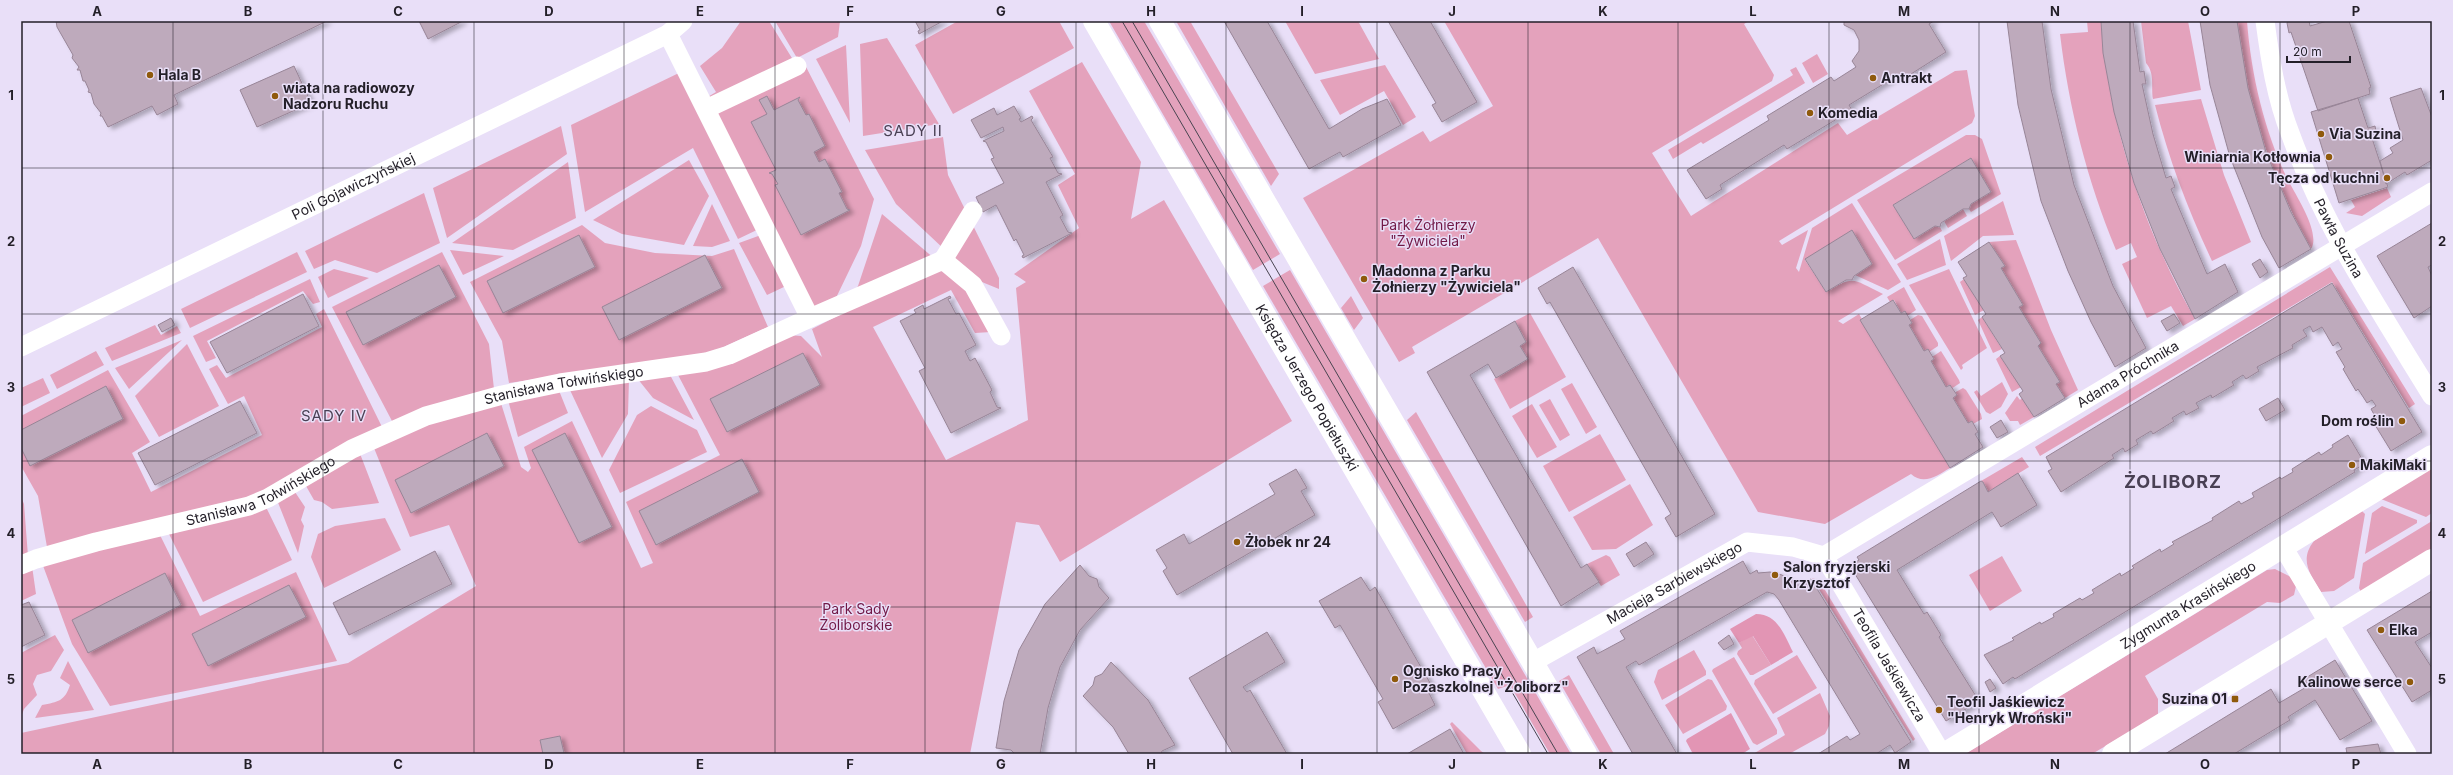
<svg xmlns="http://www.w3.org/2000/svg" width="2453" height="775" font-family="Inter,sans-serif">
  <defs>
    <filter id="shadow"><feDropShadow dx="4.5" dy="2.5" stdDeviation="2" flood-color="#0004"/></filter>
  </defs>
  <rect width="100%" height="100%" fill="#e9dff8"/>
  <path fill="#e4a2bc" d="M741 21H769L795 63 803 61 874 199 861 246 835 300 814 308 706 98 716 92 700 66 722 48Z
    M775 21H840L838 37 797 58Z
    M958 21H1059L1074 48 953 114 915 45Z
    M1109 21H1144L1280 254 1253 270Z
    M1176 21H1190L1279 174 1271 186Z
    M1285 21H1358L1379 59 1315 74Z
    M1444 21H1749L1744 24 1774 75 1772 81 1652 153 1691 216 1838 123 1847 135 1955 71 1967 70 1975 116 1972 123 1779 241 1782 245 1808 230 1796 268 1799 272 1812 228 1852 203 1901 282 1888 290 1855 275 1872 264 1852 231 1805 260 1826 292C1855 274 1853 280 1883 294L1838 321 1843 324 1859 314 1950 468C1938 475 1924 486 1911 474L1825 524 1758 512 1598 238 1412 347 1415 353 1399 362 1303 198 1423 131 1430 142 1493 106Z
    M2087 21H2101C2109 126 2144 230 2195 319L2183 326 2171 306 2147 318 2122 264 2137 257 2131 243 2116 250C2087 180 2069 109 2060 34L2088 32Z
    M2141 21H2188L2201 90 2153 99C2151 87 2155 73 2146 63Z
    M2237 21H2247C2251 75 2265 134 2289 182 2297 197 2321 234 2311 249 2283 199 2262 146 2248 90 2243 68 2240 44 2237 21Z
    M887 38 939 124 863 136 860 44Z
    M846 45 850 123 816 59Z
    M1817 54 1828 74 1813 83 1802 63Z
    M1082 62 1141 162 1131 219 1164 200 1292 421 1060 562 1039 525 1016 522 970 754H21V733L348 663 476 586 449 525 410 537 374 448 399 434 500 400 521 467 528 472 531 468 524 447 572 421 641 568 653 563 626 502 720 455 677 373 789 335 801 336 822 357 812 329 849 310 850 299 858 286 882 214 968 287 991 332 975 333 951 290 873 327 946 460 1028 420 1016 288 1026 282 1014 274 1079 228 1058 185 1075 174 1029 91Z
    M1385 65 1416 117 1403 125 1384 91 1340 115 1320 80Z
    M1796 67 1805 83 1703 144 1701 142 1673 159 1668 150 1793 75 1790 70Z
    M681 72 761 228 738 239 693 148 585 212 571 125Z
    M2201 99 2224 175 2251 242 2212 261C2188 210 2169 160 2155 105Z
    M561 126 567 154 447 238 433 188Z
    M1966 135H1975L1982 139 2001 194 1971 212 1969 209 1971 204 1991 192 1971 158 1893 205 1914 239 1935 226 1940 227 1942 231 1895 260 1857 200Z
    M943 137 948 175 999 278V289L977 280 896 204 865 150Z
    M689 160 709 196 684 245 622 234 593 220Z
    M568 162 576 218 513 250 452 243Z
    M2387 188 2391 197 2362 216 2346 213 2355 207 2351 200Z
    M424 193 440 243 377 273 335 260 314 269 305 251Z
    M2003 201 2014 235 1983 236 1951 261 1944 236Z
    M712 204 730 241 712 247 693 246Z
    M1963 209 1967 216 1948 228 1944 221Z
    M582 225 605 243 655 253 712 256 734 249 768 327 708 354 509 383 502 341 470 282Z
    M761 235 786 286 767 295 739 243Z
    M1940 239 1946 265 1907 280 1897 264Z
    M2016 240 2051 330 2078 390 2065 398 2056 384 2060 382 2038 346 2041 343 2019 307 2023 305 2001 268 2005 266 1989 242Z
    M450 250 504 256 463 275Z
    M297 252 307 272 190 328 181 309Z
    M442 252 489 344 494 389 392 421 332 307Z
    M2330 267 2415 404 2409 408 2332 282 2040 456 2035 447Z
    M334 269 369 278 328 298 318 277Z
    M1949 269 1987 348 1962 365 1963 368 1961 370 1909 285Z
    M1290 270 1571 754H1550L1510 685 1498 689 1263 286Z
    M310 279 320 302 313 304 303 291 207 341 216 358 206 362 193 336Z
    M1964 279 1984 310 1975 315 1960 282Z
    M1904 287 1916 310 1907 316 1901 313 1894 300 1890 302 1887 297Z
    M1351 296 1363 318 1354 330 1341 308Z
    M324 309 383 429 257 498 47 547 38 496 21 466V416L108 370 150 442 132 453 151 492 262 435 244 396 228 404 209 369 217 365 226 378 322 327 316 314Z
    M1530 313 1566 377 1510 409 1494 379 1528 359 1520 346 1526 342 1515 321Z
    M1918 315 1922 316 1938 343V346L1929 352 1928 349 1924 351 1909 325 1912 323 1910 320Z
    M1982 317 2002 349 1993 353 1978 320Z
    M155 325 161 335 177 326 181 333 112 361 105 348Z
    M182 340 129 389 115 368Z
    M187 344 219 406 159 437 135 396Z
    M96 351 104 365 57 389 50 375Z
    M1941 351 1959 380 1960 383 1951 389 1949 385 1946 387 1931 361 1934 359 1932 357Z
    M2000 356 2021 387 2012 392 1996 359Z
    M669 373 694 420 653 398 637 378Z
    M43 378 50 393 21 407V388Z
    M629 379 628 414 602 458 569 388Z
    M2002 382 2008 394 2001 407 1990 414 1986 412 1974 392 1977 390 1981 396Z
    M1572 383 1597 427 1586 434 1561 389Z
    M558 388 568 413 518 437 508 400Z
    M1963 388 1966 390 1981 414 1982 419 1973 424 1972 421 1968 423 1953 398 1954 393Z
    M2017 396 2020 400 2022 398 2034 417 2020 425 2018 421H2010L2005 413Z
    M1550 399 1570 435 1560 441 1539 405Z
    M1532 404 1557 447 1537 458 1512 416Z
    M651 406 697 430 707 452 620 493 609 470 637 415Z
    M1416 412 1533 617 1525 622 1407 420Z
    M1600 434 1626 480 1569 512 1543 466Z
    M359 451 379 503 332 509 322 502 314 500 306 486Z
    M2022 457 2029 467 1988 492 1983 482 1981 481Z
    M2432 468V513L2426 517 2381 499Z
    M1630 484 1653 525 1616 549 1592 550 1573 517Z
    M293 489 305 507 301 520 304 526 298 553 277 500Z
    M21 497 24 504 28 556 21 559Z
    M265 505 292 560 203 602 169 534Z
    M2382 506 2417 520V523L2365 554 2372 513Z
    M2362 511 2365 514 2354 578 2334 591 2321 592C2310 574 2299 560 2314 541Z
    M385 518 401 550 324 588 311 557 318 534 335 526Z
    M2432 521V548L2361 592 2359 588 2363 563Z
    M159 533 200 616 296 572 337 661 110 706 72 644 42 563Z
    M1606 555 1610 557 1620 575 1601 586 1587 564Z
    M2002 556 2022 591 1990 611 1969 575Z
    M32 566 36 594 21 601V571Z
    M2275 569 2291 577 2296 586 2294 595 2280 603 2267 602 2145 676 2158 699V715L2092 754H1965L2267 570Z
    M1812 578 1819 580 1915 739 1913 741Z
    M55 635 64 650 51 671 37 675 33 684 37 695 24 709 21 717V653Z
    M1752 635 1771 665 1753 675H1750L1737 654 1738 651 1742 648 1739 643Z
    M1694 650 1706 671V675L1662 700 1654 682 1658 670Z
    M1797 655 1817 688 1773 714 1754 684 1755 680Z
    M1734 657 1777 730V734L1757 745 1753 743 1712 671 1713 669Z
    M68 661 94 710 35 718 42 705C58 702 65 701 70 685L60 678Z
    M1569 675 1614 754H1601L1559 681Z
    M1708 679 1712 680 1727 706 1726 710 1683 734 1665 705Z
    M1820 693 1830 716 1829 726 1825 734 1789 754H1753L1785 735 1777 718Z
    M1452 722 1481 751 1485 754H1467L1450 724Z"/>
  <path fill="#e295b4" d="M1756 614C1778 614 1784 635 1793 652L1771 665 1753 636 1739 643 1730 629Z
    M1731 713 1750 749 1742 754H1693L1686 741 1687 739Z"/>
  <path fill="#beaabc" stroke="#988597" filter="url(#shadow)" d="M56 21H327L174 95 178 104 157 115 152 106 108 127 102 116H100L101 113 94 104 91 93 88 92 89 90 85 81H83L80 70H77L79 67 72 58 73 55 57 27Z
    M419 21H463L428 39Z
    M915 21H943L919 34 918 31 920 30Z
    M1224 21H1267L1329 129 1362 109 1387 99 1401 125 1343 157 1340 152 1309 169Z
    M1388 21H1430L1477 102 1442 122 1432 105 1436 103Z
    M1844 21H1934L1929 24 1946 52 1903 79 1900 74 1849 105 1852 110 1787 149 1784 145 1720 185 1722 189 1706 199 1687 170 1769 120 1767 116 1831 77 1834 81 1856 67 1852 61 1859 51V40L1854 30 1844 25Z
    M2007 21H2042L2051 89 2074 185 2113 286 2146 348 2115 367 2091 322 2068 271 2041 201 2018 105Z
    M2101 21H2133L2140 72 2144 71 2146 84H2142L2153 134 2166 178 2171 176 2175 187 2171 189 2207 274 2225 264 2238 292 2195 319 2160 249 2134 183 2114 112 2103 53Z
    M2200 21H2237L2248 88 2266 152 2291 212 2311 249 2279 268 2262 237 2230 157 2210 85Z
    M2288 21H2309L2310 26 2327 21H2349L2371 87 2369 88 2370 94 2318 111 2291 32 2289 33 2287 23Z
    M294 66 311 103 257 127 240 90Z
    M2421 88 2432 117V160L2407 175 2405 172 2386 184 2380 161 2393 153 2390 148 2403 140 2390 98Z
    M767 96 774 110 800 97 798 100 806 115 809 114 825 146 814 152 819 162 825 159 842 192 839 193 847 209 850 210 801 235 775 185 778 184 772 174 769 173 776 170 751 122 767 114 759 100Z
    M2358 98 2368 128 2375 126 2376 131 2370 132 2388 187 2339 203 2311 112Z
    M1014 106 1021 118 1019 119 1021 122 1032 116 1033 118 1031 120 1053 157 1050 158 1058 173 1062 174 1046 182 1063 215 1060 217 1068 232 1072 233 1023 258 1022 256 1024 255 1016 239 1014 241 996 205 983 212 976 197 1004 183 991 159 994 158 986 142 983 141 1004 131 1003 127 981 138 971 120 994 108 997 115Z
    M1971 158 1991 192 1971 204 1969 209H1963L1941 223 1940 227 1935 226 1914 239 1893 205Z
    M2432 223V265L2428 267 2432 276V306L2414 318 2377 256Z
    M1852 230 1872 264 1854 276 1852 280H1846L1826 292 1805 259Z
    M579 235 595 267 503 313 487 281Z
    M1989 242 2005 266 2001 268 2023 305 2019 307 2041 343 2038 346 2060 382 2056 384 2065 398 2034 417 2019 394 2023 391 2000 356 2005 353 1982 317 1986 314 1963 278 1967 276 1958 262Z
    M705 255 722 288 619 340 602 307Z
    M2260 259 2268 272 2260 278 2252 264Z
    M439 265 456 297 363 345 346 312Z
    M1573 267 1715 514 1676 537 1665 518 1671 514 1551 304 1550 302 1547 304 1538 288Z
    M2332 283 2422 432 2391 451 2372 420 2376 418 2371 409 2376 406 2372 400 2367 403 2358 389 2356 391 2343 369 2345 367 2336 352 2342 349 2338 342 2333 346 2322 327 2313 332 2310 326 2303 330 2307 336 2292 345 2293 348 2257 367 2259 371 2246 379 2243 375 2232 382 2234 385 2212 398 2211 395 2196 403 2199 408 2186 415 2184 411 2172 418 2174 421 2153 434 2151 431 2136 440 2138 444 2125 452 2123 448 2112 455 2114 458 2061 492 2048 471 2052 469 2046 457Z
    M303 294 319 326 227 373 210 342Z
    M950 296 951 298 948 299 956 314 959 313 976 345 965 351 970 361 975 358 992 390 990 392 997 407 1001 408 951 433 919 371 925 368 900 321 916 313 914 310 923 305 924 309Z
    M1893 300 1901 313 1905 311 1912 323 1909 325 1924 351 1928 349 1934 359 1931 361 1946 387 1950 385 1957 395 1953 398 1968 423 1972 421 1978 432 1975 434 1983 447 1950 468 1860 320Z
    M2174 314 2180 323 2167 331 2161 321Z
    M171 318 175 325 162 332 158 325Z
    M1515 321 1526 342 1520 346 1528 359 1496 378 1488 364 1470 375 1581 568 1587 564 1599 582 1561 606 1427 372Z
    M803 353 820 385 727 432 710 399Z
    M106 386 123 419 30 466 21 448V430Z
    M2278 398 2285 410 2266 421 2259 409Z
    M240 401 257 433 155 485 138 453Z
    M2001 420 2008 432 1997 438 1990 427Z
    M487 433 504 466 411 513 395 480Z
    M565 433 612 527 579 543 532 450Z
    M2348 435 2365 464 2354 470 2355 472 2015 679 2013 677 2003 684 1984 655 2014 640 2012 638 2040 622 2041 624 2054 617 2053 614 2080 598 2082 600 2094 593 2092 590 2120 573 2121 576 2134 568 2132 566 2160 549 2161 552 2174 544 2172 542 2213 520 2212 518 2239 501 2241 504 2254 497 2252 493 2280 477 2281 479 2293 472 2292 469 2319 452 2321 455 2333 447 2332 445Z
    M742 459 759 492 656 545 639 511Z
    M1296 469 1307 488 1301 491 1315 515 1177 595 1163 571 1167 568 1156 550 1184 534 1189 544 1275 494 1269 484Z
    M2018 473 2037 505 2001 527 1992 512 1897 570 1924 614 1927 612 1941 635 1939 637 1979 701 1946 721 1850 566 1859 560 1857 557 1981 481 1983 482 1988 492Z
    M1646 542 1654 554 1634 567 1626 554Z
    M435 551 452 584 349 635 333 603Z
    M1743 561 1750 574 1757 570 1758 573 1770 572 1782 575 1791 581 1794 579 1798 586 1811 579 1911 742 1895 753 1890 745 1876 754H1818L1847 736 1850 740 1860 734 1779 600 1774 594 1767 592 1639 665 1636 661 1626 667 1677 754H1633L1577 657 1594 647 1597 654 1625 639 1620 631Z
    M1080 565 1089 576 1097 579 1099 587 1109 598 1080 630 1060 667 1048 708 1040 754H1015L1011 750 996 748 1004 701 1019 650 1045 604Z
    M165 573 181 605 88 653 72 620Z
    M1361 577 1370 591 1375 587 1433 688 1428 691 1435 705 1393 729 1378 702 1383 699 1340 625 1335 628 1319 601Z
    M289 585 306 617 208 666 192 634Z
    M2432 591V632L2415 642 2432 668V690L2412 702 2367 630Z
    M29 602 45 635 21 647V605Z
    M1267 632 1285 662 1243 687 1247 692 1250 690 1287 754H1233L1189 678Z
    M1729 635 1734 644 1724 650 1718 643Z
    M2335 660 2372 721 2340 740 2315 700 2288 717 2290 720 2234 754H2165L2271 689 2279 703 2308 686 2304 679Z
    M1111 662 1148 700 1175 745 1162 751 1161 754H1129L1113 727 1083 696 1093 685 1095 677 1102 674Z
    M1990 679 1996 688 1990 692 1985 682Z
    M1450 729 1464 754H1407Z
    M560 736 564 753 543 754 540 740Z
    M2378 744 2381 754H2347L2346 748Z"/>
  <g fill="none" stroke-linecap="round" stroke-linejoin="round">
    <g stroke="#fff" stroke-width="19">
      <path id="s1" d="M2265 21C2270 59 2276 97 2290 133 2324 227 2380 311 2432 396"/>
      <path d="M706 109 797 66"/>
      <path d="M943 260 973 211"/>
      <path d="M810 318 943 260 973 285 1001 336"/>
      <path id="s2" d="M21 347 668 34 683 21"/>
      <path d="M2283 547 2407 754"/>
      <path id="s3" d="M1824 556 2432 192"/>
      <path id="s4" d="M1824 556 1942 754"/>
      <path id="s5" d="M21 565 36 559 96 542 249 506 268 498 352 449 426 416 502 395 560 383 706 362 729 355 810 318 668 34"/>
      <path id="s6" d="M1533 662 1747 542 1793 547 1824 556"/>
    </g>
    <g stroke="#fff" stroke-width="22">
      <path id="s7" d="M1944 754 2432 456"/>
      <path d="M2113 754 2432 560"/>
    </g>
    <g stroke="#fff" stroke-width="22">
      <path id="s8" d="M1094 21 1520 754"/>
      <path d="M1160 21 1586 754"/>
    </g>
    <path stroke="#4a4551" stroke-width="1" d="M1122 21 1548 754
      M1132 21 1558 754"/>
  </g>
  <path fill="none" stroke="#231f28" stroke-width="1" stroke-opacity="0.55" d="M173 21V754M323 21V754M474 21V754M624 21V754M775 21V754M925 21V754M1076 21V754M1226 21V754M1377 21V754M1528 21V754M1678 21V754M1829 21V754M1979 21V754M2130 21V754M2280 21V754M21 168H2432M21 314H2432M21 461H2432M21 607H2432"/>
  <g fill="#8f5a0c" stroke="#e9dff8" stroke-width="1.5">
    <circle cx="150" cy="75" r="4"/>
    <circle cx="1873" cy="78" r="4"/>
    <circle cx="275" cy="96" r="4"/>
    <circle cx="1810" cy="113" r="4"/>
    <circle cx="2321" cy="134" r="4"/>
    <circle cx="2329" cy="157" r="4"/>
    <circle cx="2387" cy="178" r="4"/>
    <circle cx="1364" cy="279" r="4"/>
    <circle cx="2402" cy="421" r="4"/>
    <circle cx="2352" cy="465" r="4"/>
    <circle cx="1237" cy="542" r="4"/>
    <circle cx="1775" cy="575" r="4"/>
    <circle cx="2381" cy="630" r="4"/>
    <circle cx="1395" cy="679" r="4"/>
    <circle cx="2410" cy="682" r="4"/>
    <rect x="2231" y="695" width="8" height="8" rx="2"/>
    <circle cx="1939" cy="710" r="4"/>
  </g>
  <g text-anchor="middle" stroke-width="3" stroke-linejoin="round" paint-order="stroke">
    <g font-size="14" font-weight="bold" fill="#231f28" stroke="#e9dff8" text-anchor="start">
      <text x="158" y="80">Hala B</text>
      <text x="1881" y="83">Antrakt</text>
      <text x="283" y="93">wiata na radiowozy<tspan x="283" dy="16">Nadzoru Ruchu</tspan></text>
      <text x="1818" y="118">Komedia</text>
      <text x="2329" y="139">Via Suzina</text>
      <text x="2321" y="162" text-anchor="end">Winiarnia Kotłownia</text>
      <text x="2379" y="183" text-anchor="end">Tęcza od kuchni</text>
      <text x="1372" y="276">Madonna z Parku<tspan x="1372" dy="16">Żołnierzy "Żywiciela"</tspan></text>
      <text x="2394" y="426" text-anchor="end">Dom roślin</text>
      <text x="2360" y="470">MakiMaki</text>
      <text x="1245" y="547">Żłobek nr 24</text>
      <text x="1783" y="572">Salon fryzjerski<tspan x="1783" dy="16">Krzysztof</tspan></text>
      <text x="2389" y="635">Elka</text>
      <text x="1403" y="676">Ognisko Pracy<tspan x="1403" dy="16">Pozaszkolnej "Żoliborz"</tspan></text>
      <text x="2402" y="687" text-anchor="end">Kalinowe serce</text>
      <text x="2227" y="704" text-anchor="end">Suzina 01</text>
      <text x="1947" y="707">Teofil Jaśkiewicz<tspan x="1947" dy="16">"Henryk Wroński"</tspan></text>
    </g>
    <g font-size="14" fill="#231f28" stroke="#e9dff8">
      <text dy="5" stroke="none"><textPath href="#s2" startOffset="369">Poli Gojawiczyńskiej</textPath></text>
      <text dy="5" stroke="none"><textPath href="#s1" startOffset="231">Pawła Suzina</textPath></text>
      <text dy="5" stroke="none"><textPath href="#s3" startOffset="354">Adama Próchnika</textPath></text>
      <text dy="5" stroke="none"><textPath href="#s5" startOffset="576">Stanisława Tołwińskiego</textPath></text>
      <text dy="5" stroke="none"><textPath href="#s8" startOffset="424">Księdza Jerzego Popiełuszki</textPath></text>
      <text dy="5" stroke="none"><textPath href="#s5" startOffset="252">Stanisława Tołwińskiego</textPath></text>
      <text dy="5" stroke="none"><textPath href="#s6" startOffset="162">Macieja Sarbiewskiego</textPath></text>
      <text dy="5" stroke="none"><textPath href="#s7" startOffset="286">Zygmunta Krasińskiego</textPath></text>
      <text dy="5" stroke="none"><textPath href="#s4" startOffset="127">Teofila Jaśkiewicza</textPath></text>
    </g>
    <g font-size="14" fill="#711846" stroke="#e9dff8">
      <text x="1428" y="230">Park Żołnierzy<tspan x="1428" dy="16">"Żywiciela"</tspan></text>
      <text x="856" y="614">Park Sady<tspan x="856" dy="16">Żoliborskie</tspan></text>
    </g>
    <g font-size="15" letter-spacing="1" fill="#494054" stroke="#e9dff8">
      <text x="913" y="136">SADY II</text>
      <text x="334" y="421">SADY IV</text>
    </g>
    <g font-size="18" font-weight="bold" letter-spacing="1" fill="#494054" stroke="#e9dff8">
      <text x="2173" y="488">ŻOLIBORZ</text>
    </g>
  </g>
  <rect width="2453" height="775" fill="none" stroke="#e9dff8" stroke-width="44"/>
  <path d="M2287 56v6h63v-6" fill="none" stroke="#231f28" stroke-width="2"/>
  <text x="2293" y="56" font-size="12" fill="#231f28" stroke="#e9dff8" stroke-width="3" paint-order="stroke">20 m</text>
  <rect x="22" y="22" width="2409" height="731" fill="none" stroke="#231f28" stroke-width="1.5"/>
  <g font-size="13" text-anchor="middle" font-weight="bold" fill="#231f28">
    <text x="97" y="16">A</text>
    <text x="248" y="16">B</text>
    <text x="398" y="16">C</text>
    <text x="549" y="16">D</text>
    <text x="700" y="16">E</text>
    <text x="850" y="16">F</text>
    <text x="1001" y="16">G</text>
    <text x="1151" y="16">H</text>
    <text x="1302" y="16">I</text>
    <text x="1452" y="16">J</text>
    <text x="1603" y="16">K</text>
    <text x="1753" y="16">L</text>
    <text x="1904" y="16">M</text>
    <text x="2055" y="16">N</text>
    <text x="2205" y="16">O</text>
    <text x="2356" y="16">P</text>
    <text x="11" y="100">1</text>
    <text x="2442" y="100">1</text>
    <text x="11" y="246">2</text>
    <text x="2442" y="246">2</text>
    <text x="11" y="392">3</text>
    <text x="2442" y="392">3</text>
    <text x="11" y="538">4</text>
    <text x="2442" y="538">4</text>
    <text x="11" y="684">5</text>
    <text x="2442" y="684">5</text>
    <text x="97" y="769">A</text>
    <text x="248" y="769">B</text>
    <text x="398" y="769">C</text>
    <text x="549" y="769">D</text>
    <text x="700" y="769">E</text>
    <text x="850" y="769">F</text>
    <text x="1001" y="769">G</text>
    <text x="1151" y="769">H</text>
    <text x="1302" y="769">I</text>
    <text x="1452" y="769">J</text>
    <text x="1603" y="769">K</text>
    <text x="1753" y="769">L</text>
    <text x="1904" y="769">M</text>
    <text x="2055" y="769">N</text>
    <text x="2205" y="769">O</text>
    <text x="2356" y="769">P</text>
  </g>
</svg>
